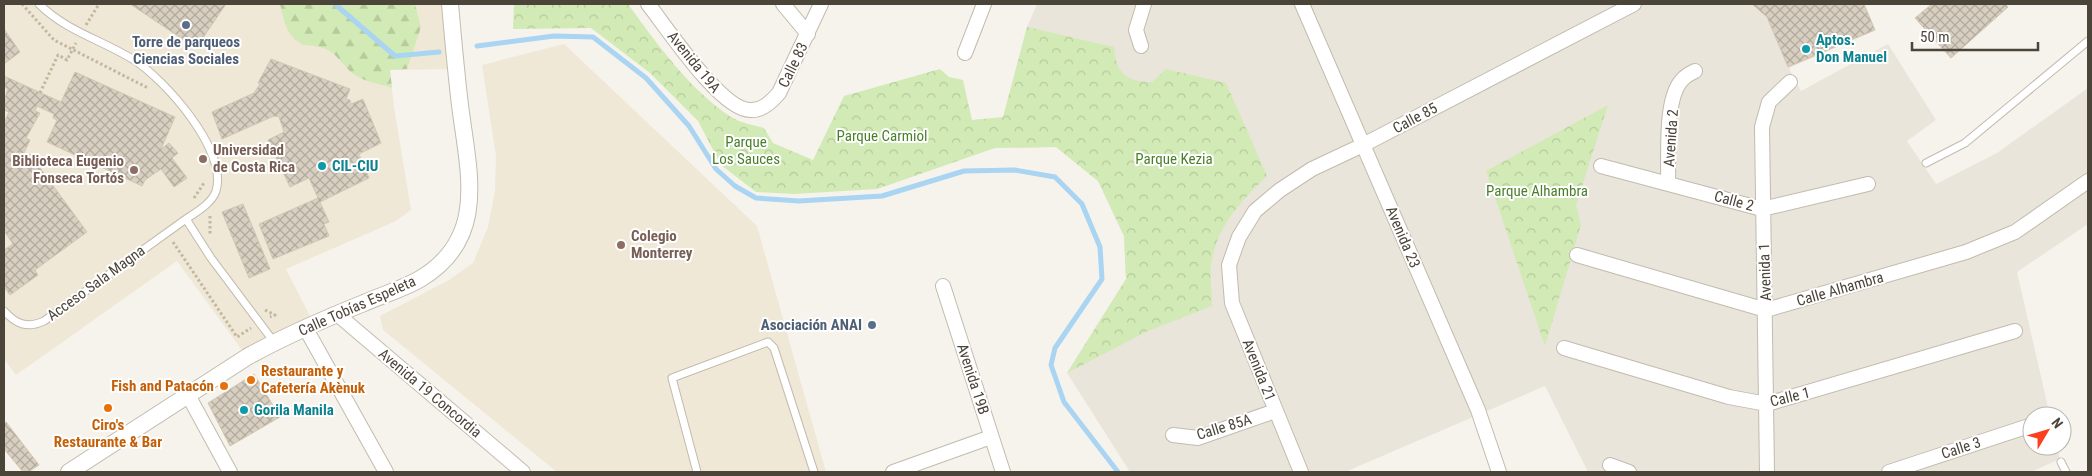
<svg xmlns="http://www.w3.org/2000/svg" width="2092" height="476" font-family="'Roboto Condensed',sans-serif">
  <defs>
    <pattern id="forest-firs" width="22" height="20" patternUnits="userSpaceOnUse" patternTransform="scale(1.25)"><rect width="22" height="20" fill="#d2eab5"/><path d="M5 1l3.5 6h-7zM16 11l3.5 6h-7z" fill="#b6ca9c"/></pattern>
    <pattern id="park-crowns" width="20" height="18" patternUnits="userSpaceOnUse" patternTransform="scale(1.25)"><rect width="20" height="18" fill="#d2eab5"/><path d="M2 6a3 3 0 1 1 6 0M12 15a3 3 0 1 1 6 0" fill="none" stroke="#b6ca9c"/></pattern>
    <pattern id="building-cross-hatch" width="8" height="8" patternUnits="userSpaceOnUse" patternTransform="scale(1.25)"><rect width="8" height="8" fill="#d8cfc1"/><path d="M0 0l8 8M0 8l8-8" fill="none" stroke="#b1aa9e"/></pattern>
  </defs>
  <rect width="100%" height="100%" fill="#f6f3ec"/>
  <path fill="#eae5da" d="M1037 4H1864L1875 30 1789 68 1801 91 1888 44 1936 120 1907 141 1936 184 1997 153 2088 88V224L2017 272 2050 416H2032V446H2057L2060 459 2031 472H1588L1545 386 1345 472H1130L1067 373 1126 279 1124 236 1098 181 1056 147 995 148 1027 27Z"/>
  <path fill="#efe8d6" d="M4 4H450L454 69 390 70 394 107 411 210 396 221 286 269 312 320 247 357 177 261 16 375 4 359Z
    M564 44 757 226 826 472H557L383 330 380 316 449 280 473 263 488 227 495 191 496 156 482 65Z"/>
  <path fill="url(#forest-firs)" d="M280 4H415L421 27 407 69 390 70 392 88C380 84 366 82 355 75 344 68 337 52 323 48 309 43 304 50 292 36 284 27 283 15 280 4Z"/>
  <path fill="url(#park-crowns)" d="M514 4H628C657 44 690 90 731 117 740 123 754 125 764 128L773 143 813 160 844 96 940 69 949 77 963 80 972 120 1003 117 1027 27 1114 47C1116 73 1126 82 1152 82L1166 69 1226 83 1267 176C1243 199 1219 224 1212 259 1209 273 1212 291 1212 306L1148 331 1067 373 1126 279 1124 236 1098 181 1056 147 995 148 877 189 794 194 756 192 721 165 698 121 650 73 591 28 513 29Z
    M1608 105 1576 205 1581 225 1545 346 1486 171Z"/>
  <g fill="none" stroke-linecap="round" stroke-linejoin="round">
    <path stroke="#a9d4f2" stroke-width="5" d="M335 4 395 56 439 52
      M477 46 554 36 593 37 646 78 689 126 716 169 735 186 756 198 799 201 882 196 964 171 1015 170 1055 177 1082 204 1100 247 1102 279 1055 348 1051 365 1064 402 1118 472"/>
  </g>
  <path fill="url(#building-cross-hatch)" stroke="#d3c7b4" d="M130 4H226L196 48Z
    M1752 4H1864L1875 30 1788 67 1767 17Z
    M1932 4H2005L2008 7 1951 58 1915 18Z
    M4 29 20 52 4 64Z
    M271 59 350 89 346 99 350 100 351 104 363 99 381 143 359 154 369 178 320 202 329 222 324 224 329 236 273 259 259 224 318 198 309 178 290 187 268 140 284 132 279 117 274 116 222 139 212 112 254 93 260 84 258 83Z
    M75 72 175 117 161 149 169 143 178 153 172 158 187 178 174 187 161 169 145 180 142 186 47 142 57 120 53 118 54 114 37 106 35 111 40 113 26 138 30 140 23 155 13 151 21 160 30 154 87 232 35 270 38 275 10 295 4 287V250L13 244 4 231V123L9 112 4 110V99L8 89 4 87V76L61 102Z
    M243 204 270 269 249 278 222 212Z
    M254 374 280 417 230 446 208 403Z
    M6 422 39 465 28 472H23L4 449V424Z"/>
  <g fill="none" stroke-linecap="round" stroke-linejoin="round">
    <g stroke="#c2bbae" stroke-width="9">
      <path id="service" d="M39 4C66 31 102 40 134 60 165 80 228 150 216 191 212 203 197 212 186 219L211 258 274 342
        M1926 163 1965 143 2088 41
        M4 311C16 324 27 329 44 321L186 219
        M2061 462 2066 472
        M697 472 672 378 768 342 774 348 814 472"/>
    </g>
    <g stroke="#c2bbae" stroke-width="16">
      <path id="minor" d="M648 4C667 28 721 110 750 110 762 111 771 102 779 93L821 4
        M783 4 808 34
        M1302 4 1478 410 1499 472
        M1141 46 1136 30 1144 4
        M965 53 984 4
        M1601 166 1762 209 1868 184
        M1668 183C1669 157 1664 99 1682 80 1685 76 1691 73 1695 71
        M1577 255 1766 310 1966 252 2015 232 2088 181
        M943 286 1003 472
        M337 314 523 472
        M306 329 386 472
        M1564 348 1729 397 1767 404 2015 331
        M188 395 230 472
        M1173 435 1198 438 1275 411
        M1610 465 1629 472
        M893 472 991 437
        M1301 472 1232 303 1229 265 1239 237 1255 211 1280 190 1312 169 1363 145 1634 4
        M1767 472 1762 127 1769 102 1790 82
        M1889 472 2032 425"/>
    </g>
    <g stroke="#c2bbae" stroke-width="18">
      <path id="tertiary" d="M69 472 247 357C285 336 324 319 364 303 382 295 403 289 420 279 489 238 468 171 460 105 456 72 453 38 450 4"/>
    </g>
    <path stroke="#c4b79f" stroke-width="3" stroke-dasharray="2.5 2.5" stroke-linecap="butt" d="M22 4 54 40 148 88
      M86 25 99 4
      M40 93 58 55 67 60 76 43
      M194 198 204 183
      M210 216V234
      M173 242 237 337 251 328
      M265 310 275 315 270 317"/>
    <use href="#service" stroke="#fff" stroke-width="7"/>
    <use href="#minor" stroke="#fff" stroke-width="14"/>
    <use href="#tertiary" stroke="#fff" stroke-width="16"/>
  </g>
  <g fill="#5c6f8a" stroke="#fff" stroke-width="2">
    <circle cx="186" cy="25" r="5"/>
    <circle cx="872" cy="325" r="5"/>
  </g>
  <g fill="#0f9aa8" stroke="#fff" stroke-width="2">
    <circle cx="1806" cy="49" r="5"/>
    <circle cx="322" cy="166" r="5"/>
    <circle cx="244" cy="410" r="5"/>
  </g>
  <g fill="#8d6e63" stroke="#fff" stroke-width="2">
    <circle cx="203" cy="159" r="5"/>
    <circle cx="134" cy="170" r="5"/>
    <circle cx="621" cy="245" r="5"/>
  </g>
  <g fill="#e8710a" stroke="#fff" stroke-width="2">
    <circle cx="251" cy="380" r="5"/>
    <circle cx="224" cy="386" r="5"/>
    <circle cx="108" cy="408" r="5"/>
  </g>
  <g text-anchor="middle" stroke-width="4" stroke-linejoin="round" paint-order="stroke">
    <g font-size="15" font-weight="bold" fill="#0d838f" stroke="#fff" text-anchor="start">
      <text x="1816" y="45">Aptos.<tspan x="1816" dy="17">Don Manuel</tspan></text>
      <text x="332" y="171">CIL-CIU</text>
      <text x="254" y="415">Gorila Manila</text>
    </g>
    <g font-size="15" font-weight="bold" fill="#4e5e75" stroke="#fff">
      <text x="186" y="47">Torre de parqueos<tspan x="186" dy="17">Ciencias Sociales</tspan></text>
      <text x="862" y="330" text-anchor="end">Asociación ANAI</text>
    </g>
    <g font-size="15" fill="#4b4439" stroke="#fff">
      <text transform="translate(694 62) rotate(51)" y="5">Avenida 19A</text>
      <text transform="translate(793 65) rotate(-64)" y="5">Calle 83</text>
      <text transform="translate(1415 118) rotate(-28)" y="5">Calle 85</text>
      <text transform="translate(1671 138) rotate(-86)" y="5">Avenida 2</text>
      <text transform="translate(1734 201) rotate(15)" y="5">Calle 2</text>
      <text transform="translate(1403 237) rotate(67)" y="5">Avenida 23</text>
      <text transform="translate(1765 272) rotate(-92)" y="5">Avenida 1</text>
      <text transform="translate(96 283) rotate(-36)" y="5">Acceso Sala Magna</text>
      <text transform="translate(1840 289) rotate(-16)" y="5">Calle Alhambra</text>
      <text transform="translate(357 306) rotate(-24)" y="5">Calle Tobías Espeleta</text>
      <text transform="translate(1259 370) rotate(68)" y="5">Avenida 21</text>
      <text transform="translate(973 379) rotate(72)" y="5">Avenida 19B</text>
      <text transform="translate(430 393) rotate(40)" y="5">Avenida 19 Concordia</text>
      <text transform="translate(1790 397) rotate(-14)" y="5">Calle 1</text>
      <text transform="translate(1224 427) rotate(-17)" y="5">Calle 85A</text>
      <text transform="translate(1961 448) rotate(-18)" y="5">Calle 3</text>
    </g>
    <g font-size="15" fill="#4a7f2a" stroke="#fff">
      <text x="882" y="141">Parque Carmiol</text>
      <text x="746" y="147">Parque<tspan x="746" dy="17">Los Sauces</tspan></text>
      <text x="1174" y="164">Parque Kezia</text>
      <text x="1537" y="196">Parque Alhambra</text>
    </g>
    <g font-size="15" font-weight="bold" fill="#785e54" stroke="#fff" text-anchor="start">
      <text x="213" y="155">Universidad<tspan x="213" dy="17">de Costa Rica</tspan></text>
      <text x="124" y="166" text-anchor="end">Biblioteca Eugenio<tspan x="124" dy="17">Fonseca Tortós</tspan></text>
      <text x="631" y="241">Colegio<tspan x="631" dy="17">Monterrey</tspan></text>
    </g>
    <g font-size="15" font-weight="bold" fill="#c56008" stroke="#fff" text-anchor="start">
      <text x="261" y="376">Restaurante y<tspan x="261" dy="17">Cafetería Akènuk</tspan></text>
      <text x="214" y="391" text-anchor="end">Fish and Patacón</text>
      <text x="108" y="430" text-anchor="middle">Ciro's<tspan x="108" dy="17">Restaurante &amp; Bar</tspan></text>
    </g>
  </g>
  <rect width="2092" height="476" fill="none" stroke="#4b4439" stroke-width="10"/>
  <g transform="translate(2047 431) rotate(52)"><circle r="24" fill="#ffffff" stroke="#b7b4b0"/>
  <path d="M0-4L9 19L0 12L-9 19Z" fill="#fc3f1d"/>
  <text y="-8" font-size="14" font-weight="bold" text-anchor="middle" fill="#4b4439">N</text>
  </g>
  <path d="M1912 42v8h126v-8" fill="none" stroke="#4b4439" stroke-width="2.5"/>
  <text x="1920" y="42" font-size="15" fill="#4b4439" stroke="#ffffff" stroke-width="4" paint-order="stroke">50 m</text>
</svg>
